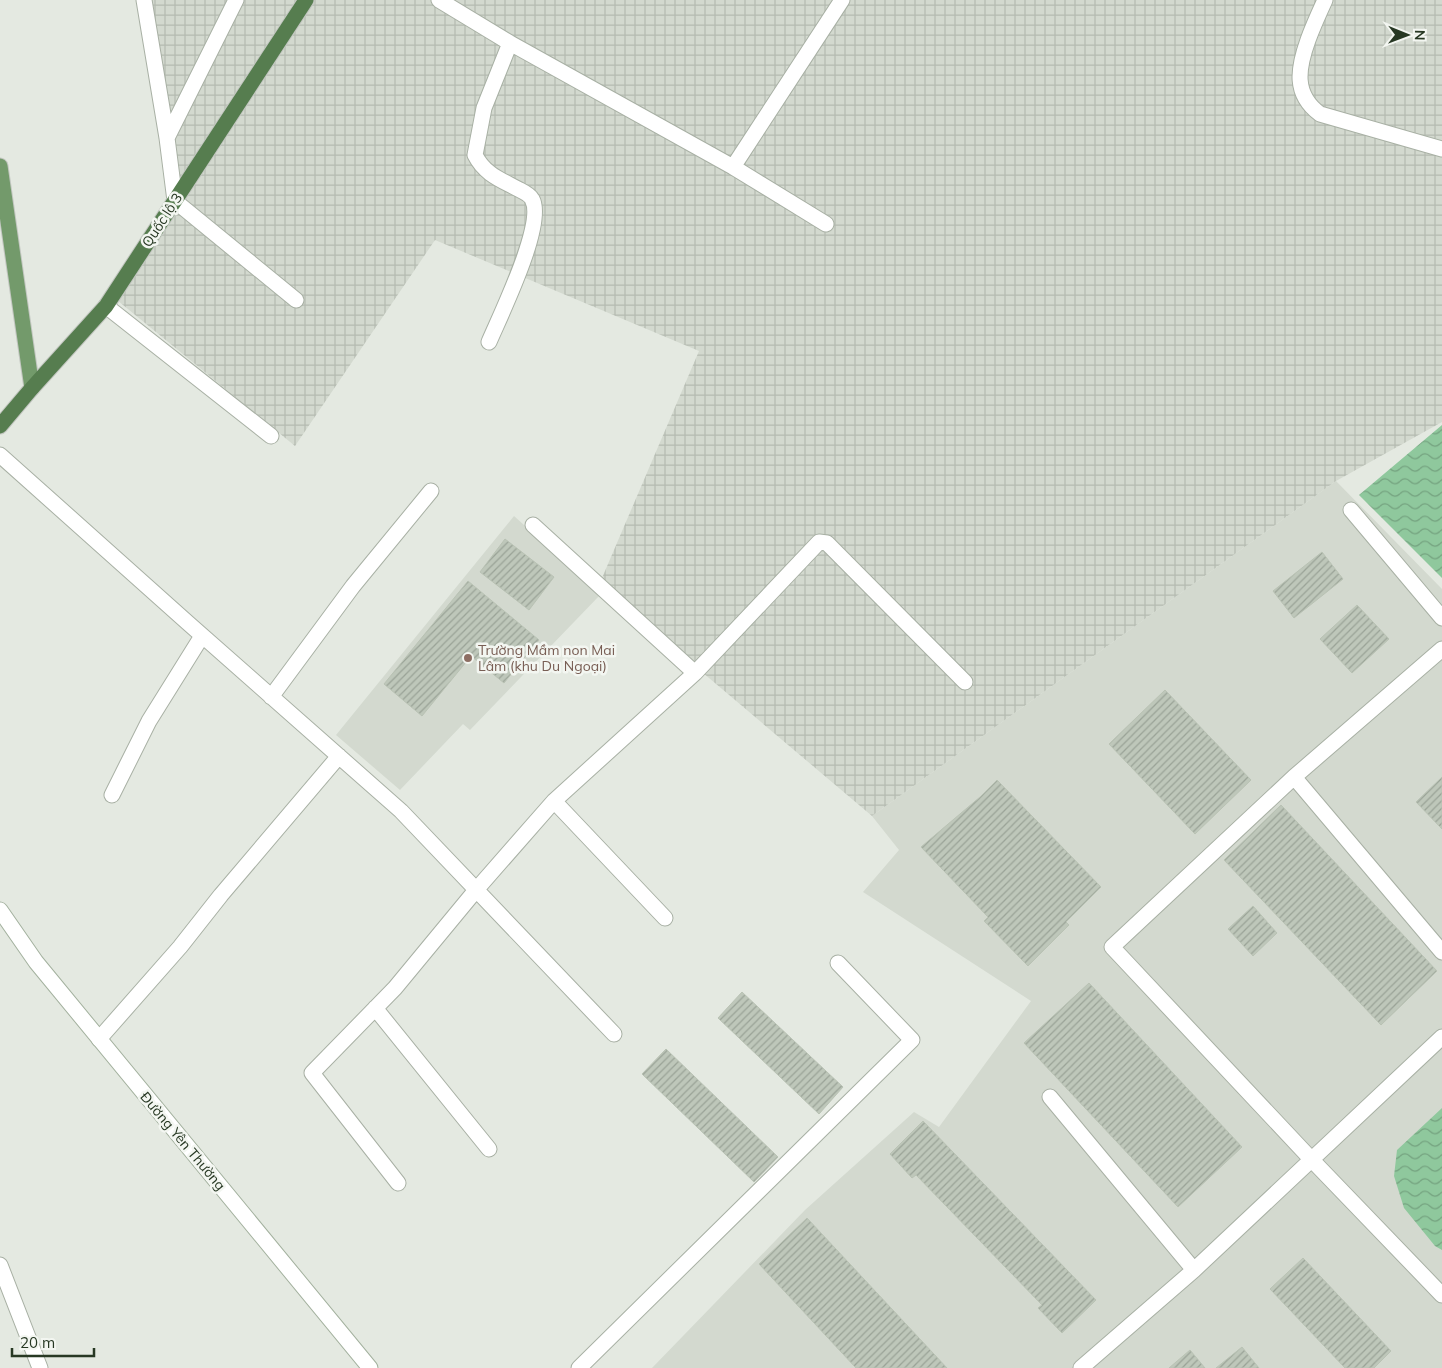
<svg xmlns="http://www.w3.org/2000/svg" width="1442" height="1368" font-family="Mulish,sans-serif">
  <defs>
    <pattern id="industrial-grid" width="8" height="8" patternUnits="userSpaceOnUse" patternTransform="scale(1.25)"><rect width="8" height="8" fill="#d3d9cf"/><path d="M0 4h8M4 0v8" fill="none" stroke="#b5bbb1"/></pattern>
    <pattern id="water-waves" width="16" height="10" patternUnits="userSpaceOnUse" patternTransform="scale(1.25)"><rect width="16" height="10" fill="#8fc89d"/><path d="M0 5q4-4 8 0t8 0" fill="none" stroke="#75a380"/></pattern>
    <pattern id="building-hatch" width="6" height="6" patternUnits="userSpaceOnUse" patternTransform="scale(1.25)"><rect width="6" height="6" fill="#bec7ba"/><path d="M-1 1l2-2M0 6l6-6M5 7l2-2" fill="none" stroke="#9aa397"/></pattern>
  </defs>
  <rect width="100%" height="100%" fill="#e4e9e1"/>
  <path fill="#d3d9cf" d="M1336 481 1442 589V1368H652L805 1210 914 1112 939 1127 1031 1001 863 892 899 850 872 816Z
    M514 516 601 594 470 730 463 724 400 790 336 735Z"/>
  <path fill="url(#industrial-grid)" d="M144 0H1442V422L1336 481 872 816 599 585 699 351 435 240 295 446 112 296 175 200Z"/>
  <path fill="url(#water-waves)" d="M1442 425V578L1359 495Z
    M1442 1108V1250L1435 1246 1404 1208 1394 1176 1397 1150Z"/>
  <path fill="url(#building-hatch)" stroke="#b9c2b4" d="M505 539 554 577 529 610 480 572Z
    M1322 552 1343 579 1294 618 1273 591Z
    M468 581 539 640 504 683 471 656 422 716 384 684Z
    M1357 605 1389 639 1352 673 1320 639Z
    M1165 690 1251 780 1195 834 1109 744Z
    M1442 777V829L1416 802Z
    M997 780 1101 887 1066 922 1069 925 1028 966 984 921 988 917 921 847 980 797Z
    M1281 805 1437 971 1381 1025 1224 860Z
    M1253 906 1277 933 1253 956 1228 929Z
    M1089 983 1242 1147 1178 1207 1024 1043Z
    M742 992 843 1087 819 1114 718 1018Z
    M666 1049 778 1157 754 1182 642 1074Z
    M923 1121 1096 1300 1062 1333 1038 1308 1042 1305 916 1175 912 1178 890 1154Z
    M807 1218 947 1368H856L759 1264Z
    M1303 1258 1391 1351 1374 1368H1345L1270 1289Z
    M1242 1347 1259 1368H1216Z
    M1190 1350 1205 1368H1169Z"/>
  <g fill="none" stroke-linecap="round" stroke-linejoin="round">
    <g stroke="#a8b0a4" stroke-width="17">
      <path id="service" d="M144 0 167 138 175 201 296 300
        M439 0 510 43 733 167 826 224
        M1325 0C1319 13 1313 26 1308 40 1298 68 1293 94 1320 114L1442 149
        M167 138 236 0
        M733 167 842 0
        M106 306 271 436
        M489 342C500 316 546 223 532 199 530 195 524 192 520 190 502 180 485 175 475 155L484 108 510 43
        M1351 510 1442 618
        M1442 649 1294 777 1112 947 1311 1159 1442 1295
        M1294 777 1442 952
        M1050 1097 1194 1270
        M0 1265 40 1368
        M579 1368 912 1040 838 963
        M1081 1368 1194 1270 1442 1037"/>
    </g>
    <g stroke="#a8b0a4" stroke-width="17">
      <path id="minor" d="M0 455 188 623 401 811 614 1034
        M533 525 695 673 819 542 827 543 965 682
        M271 697 353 586 431 491
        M112 795 149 721 202 636
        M554 801 665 918
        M375 1008 489 1149
        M99 1039 180 947 221 895 339 756
        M398 1183 312 1073 395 988 476 890 554 801 695 673"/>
    </g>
    <g stroke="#a3b19e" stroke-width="17">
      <path id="secondary" d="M0 910 36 962 370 1368"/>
    </g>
    <g stroke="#c3c7c1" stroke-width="17">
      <path id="primary" d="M0 166 32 388"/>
    </g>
    <g stroke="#c3c7c1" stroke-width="17">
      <path id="trunk" d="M0 426 32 388 106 306 306 0"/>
    </g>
    <use href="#service" stroke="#fff" stroke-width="15"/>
    <use href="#minor" stroke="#fff" stroke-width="15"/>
    <use href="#secondary" stroke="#fff" stroke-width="15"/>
    <use href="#primary" stroke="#739a6b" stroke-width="15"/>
    <use href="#trunk" stroke="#567d4f" stroke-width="15"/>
  </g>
  <circle fill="#8d6e63" stroke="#f3f6f1" stroke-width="2" cx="468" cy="658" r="5"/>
  <g text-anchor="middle" stroke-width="5" stroke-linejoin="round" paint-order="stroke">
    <g font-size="14" fill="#273823" stroke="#f3f6f1">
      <text transform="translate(162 220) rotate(-57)" y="5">Quốc lộ 3</text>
      <text transform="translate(183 1141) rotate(50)" y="5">Đường Yên Thường</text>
    </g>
    <g font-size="14" fill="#785e54" stroke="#f3f6f1" text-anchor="start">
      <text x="478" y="655">Trường Mầm non Mai<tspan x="478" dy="16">Lâm (khu Du Ngoại)</tspan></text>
    </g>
  </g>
  <g transform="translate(1407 35) rotate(91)" stroke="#f3f6f1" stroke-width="4" paint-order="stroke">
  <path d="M0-4L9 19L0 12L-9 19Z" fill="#273823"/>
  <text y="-8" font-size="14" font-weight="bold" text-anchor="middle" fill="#273823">N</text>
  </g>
  <path d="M12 1348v8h82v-8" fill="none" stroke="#273823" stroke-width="2.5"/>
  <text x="20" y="1348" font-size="15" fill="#273823" stroke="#f3f6f1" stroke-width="4" paint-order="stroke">20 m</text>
</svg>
